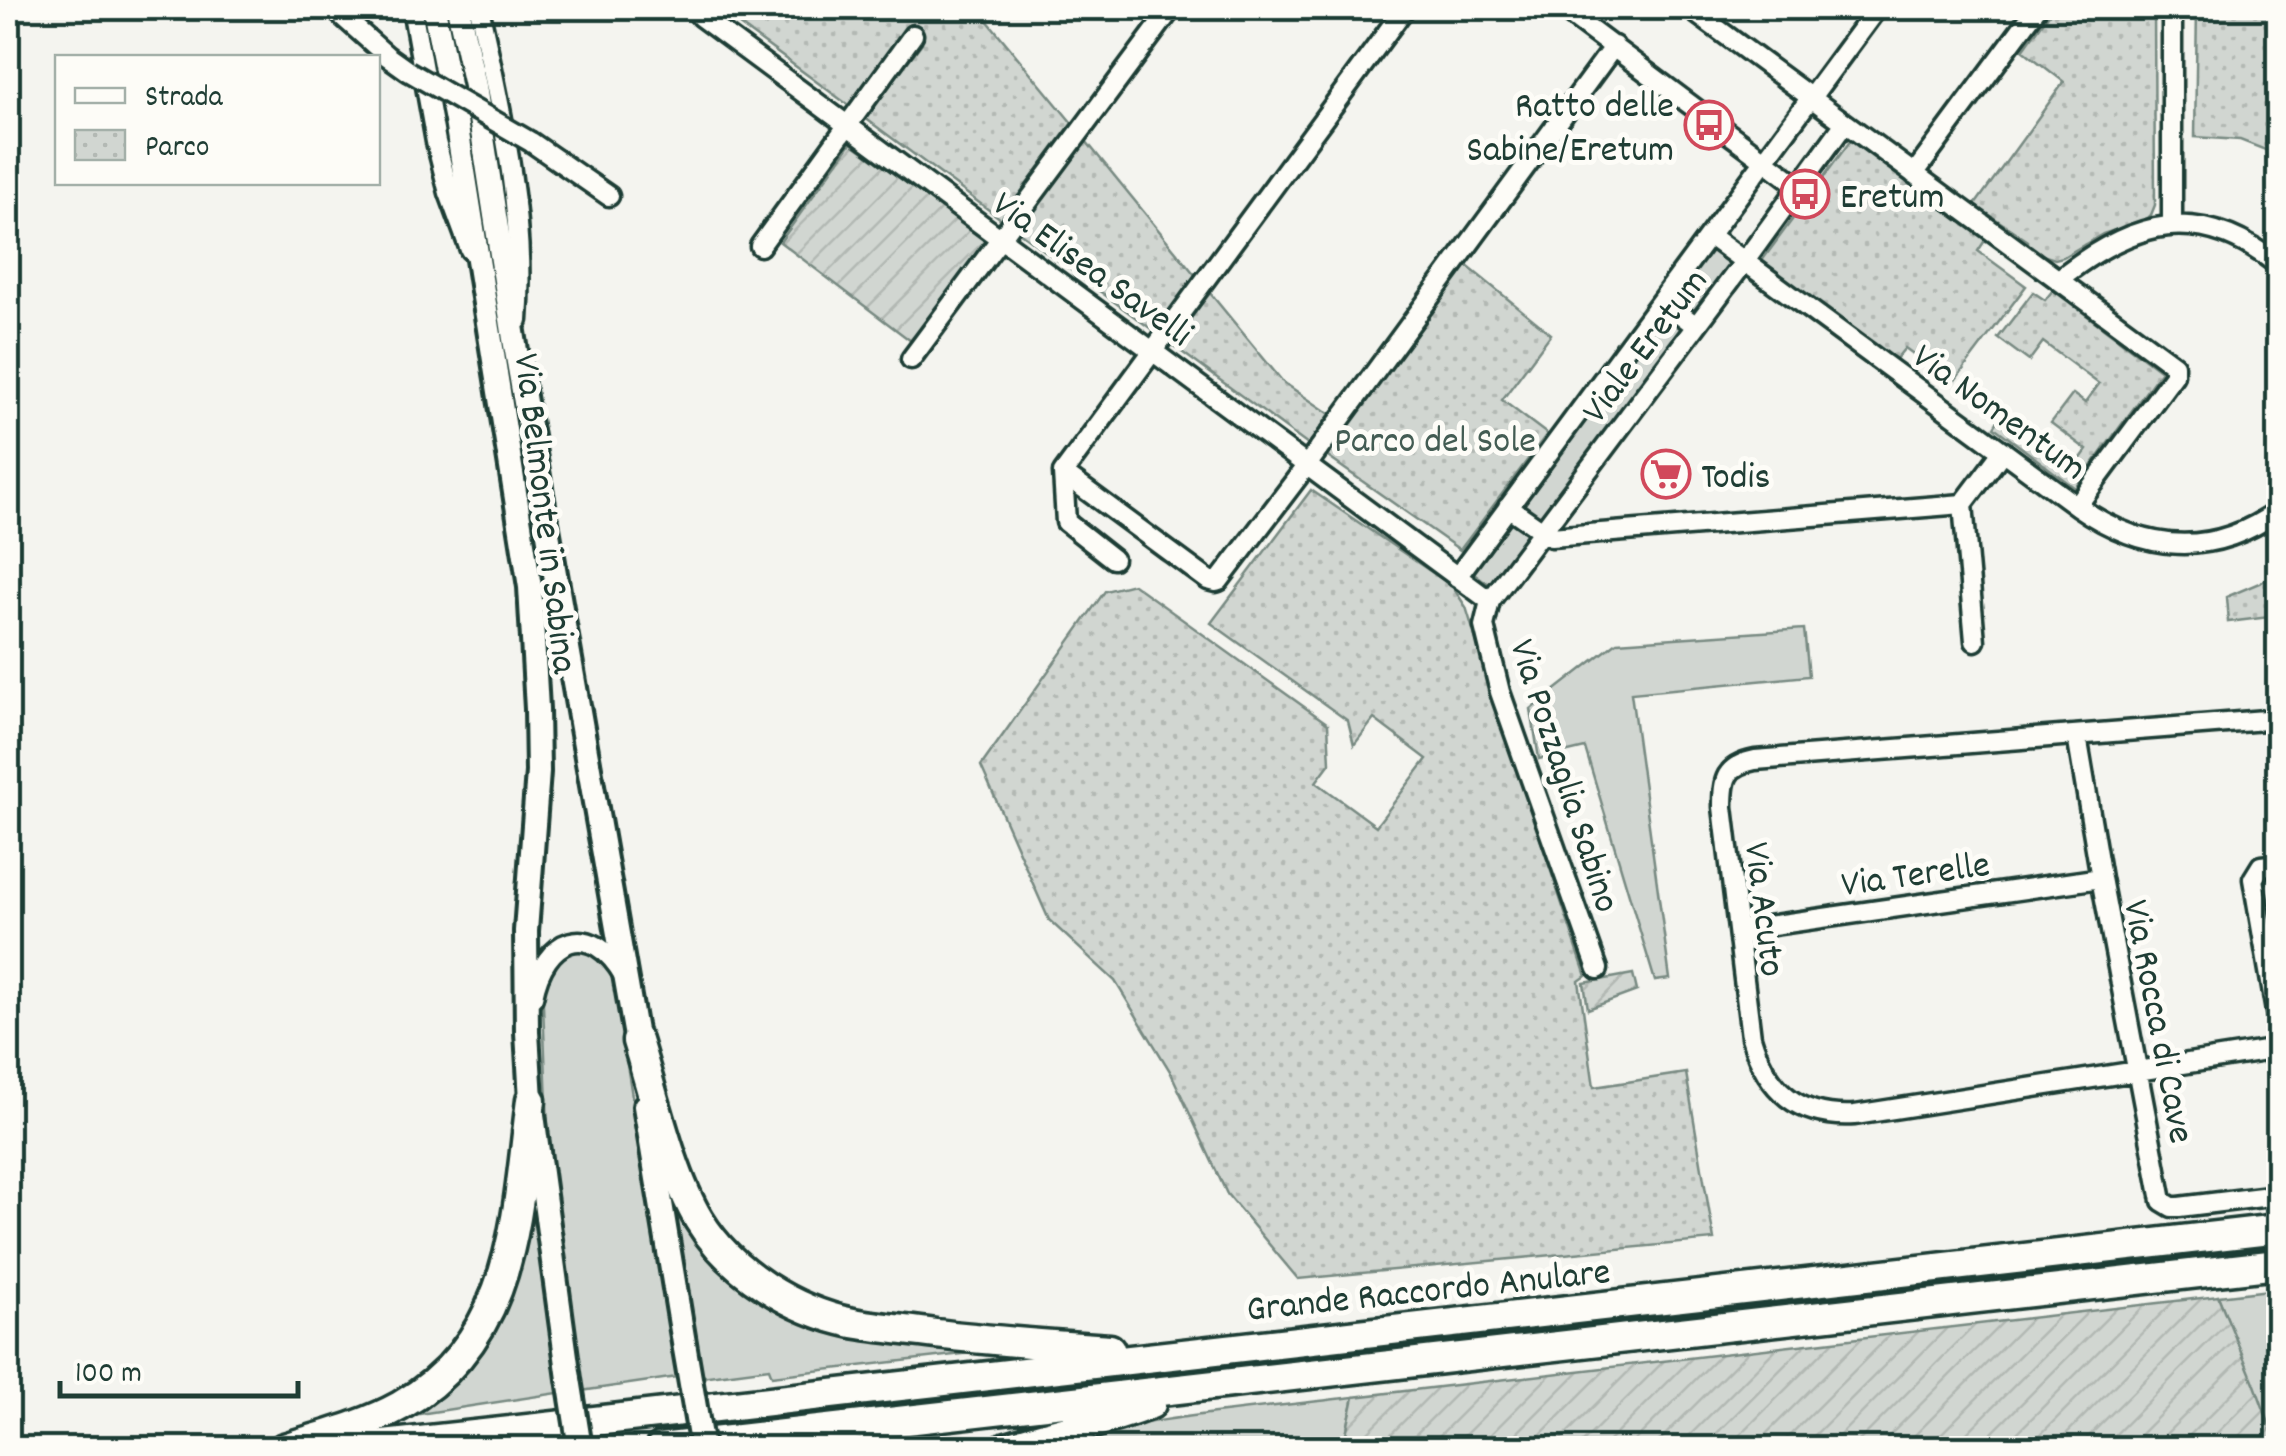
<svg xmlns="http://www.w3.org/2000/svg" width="2286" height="1456" font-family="Dekko,sans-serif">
  <defs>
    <pattern id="park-dots" width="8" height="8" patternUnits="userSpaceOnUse" patternTransform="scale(2.5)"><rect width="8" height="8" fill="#d1d6d1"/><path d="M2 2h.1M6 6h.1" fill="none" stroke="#b3b9b4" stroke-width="1.8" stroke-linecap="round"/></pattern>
    <pattern id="garden-furrows" width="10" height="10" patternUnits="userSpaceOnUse" patternTransform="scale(2.5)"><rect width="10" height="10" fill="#d1d6d1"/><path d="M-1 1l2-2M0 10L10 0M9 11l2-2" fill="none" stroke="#b3b9b4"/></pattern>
  </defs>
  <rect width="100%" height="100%" fill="#f4f4ef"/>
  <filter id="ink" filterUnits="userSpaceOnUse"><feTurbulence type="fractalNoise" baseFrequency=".01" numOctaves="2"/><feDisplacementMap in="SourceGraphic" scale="20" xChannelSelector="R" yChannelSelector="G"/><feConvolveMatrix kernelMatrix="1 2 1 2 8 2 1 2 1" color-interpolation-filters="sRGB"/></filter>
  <g filter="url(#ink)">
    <path fill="#d1d6d1" stroke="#788a82" stroke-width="2.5" d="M1709 247 1733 265 1695 317 1672 299Z
      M1662 312 1684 329 1542 521 1519 504Z
      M1509 519 1531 535 1493 587 1471 571Z
      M1804 629 1809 676 1631 693 1670 979 1655 981 1585 748 1539 759 1531 709 1617 642Z
      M585 947 612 971 677 1377 581 1391 549 1153 542 981 553 957Z
      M531 1169 558 1393 393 1418 449 1374Z
      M666 1169 762 1293 989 1351 772 1376 769 1368 701 1377Z
      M2278 1289V1448L2218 1296Z
      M1354 1397 1343 1448H1027C1134 1419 1244 1410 1354 1397Z"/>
    <path fill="url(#park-dots)" stroke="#788a82" stroke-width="2.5" d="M716 8H977L1072 123 1001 219 865 118 922 43 909 31 851 107Z
      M2053 8H2154L2155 205 2151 215 2146 220 2103 234 2063 257 2055 259 2042 255 2028 247V241L1975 205 2064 82 2023 50Z
      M2197 8H2278V155L2240 140 2195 137Z
      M1851 140 1986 239 1978 251 2026 286 1953 383 1905 348 1895 360 1761 262Z
      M1086 141 1196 276 1154 331 1019 232Z
      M1466 265 1551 334 1502 400 1547 434 1460 550 1325 455Z
      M2053 290 2161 371 2075 488 1994 427 1999 419 2071 472 2087 450 2051 423 2073 394 2085 403 2099 384 2043 342 2029 361 1998 338 2033 292 2045 300Z
      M1210 293 1283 382 1330 414 1308 445 1171 344Z
      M1311 490 1452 586 1466 607 1504 730 1586 976 1579 981 1594 1087 1686 1073 1714 1240 1298 1279 1227 1194 1170 1071 1115 981 1049 920 981 766 1105 591 1133 584 1328 724 1330 763 1316 782 1376 826 1427 759 1374 719 1354 745 1348 721 1211 623Z
      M2278 575V616L2228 622 2226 597Z"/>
    <path fill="url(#garden-furrows)" stroke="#788a82" stroke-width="2.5" d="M851 143 988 241 911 341 780 242Z
      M1633 974 1637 991 1588 1009 1584 983Z
      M2218 1296 2255 1385 2278 1448H1343L1354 1397Z"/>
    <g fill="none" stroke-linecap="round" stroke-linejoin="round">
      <g stroke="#1f3d34" stroke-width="25">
        <path id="minor" d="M333 8 387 56 408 71
          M412 8 436 142 449 193 470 250
          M479 8C501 109 526 216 518 320
          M694 8 701 17 1490 601
          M1561 8 1799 186
          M1689 8 2174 365V375L2077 506
          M531 142 609 196
          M1914 174 2037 8
          M2172 225V8
          M1710 236 2077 506C2143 552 2211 559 2278 511
          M760 246 913 35
          M2059 279C2133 220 2199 202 2278 265
          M1663 301 1696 326
          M911 359 1172 8
          M1063 473 1208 580 1216 582 1219 581 1307 465 1614 46
          M1063 473 1405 8
          M1063 473 1066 522 1113 559
          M1508 507 1551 537 1963 504
          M1457 577 1877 8
          M1975 641 1963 504 2003 451
          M2278 719 1755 760C1725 766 1723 779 1723 807L1751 1037C1767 1091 1798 1118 1855 1115L2278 1049
          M2077 736 2101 878 2162 1201 2172 1207H2179L2278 1195
          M2278 864 2261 866 2253 879 2278 1023
          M1739 930 2101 878
          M1598 969 1500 692 1484 626 1490 601 1745 261 1845 123
          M533 997C544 937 591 918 624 976"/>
      </g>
      <g stroke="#1f3d34" stroke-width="30">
        <path id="major" d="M434 8 456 121 530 587 537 709 538 772 526 931 527 1032 531 1100 569 1379
          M458 8 475 86 515 345 639 1054
          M645 1106 685 1349"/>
      </g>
      <g stroke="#1f3d34" stroke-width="35">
        <path id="highway" d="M637 1041C654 1096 671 1173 699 1220 731 1273 794 1311 853 1323 880 1328 909 1330 936 1334 994 1341 1052 1345 1110 1349
          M586 1422 2278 1229
          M284 1448C322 1436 364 1426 400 1406 516 1339 516 1218 531 1100
          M356 1448 564 1425
          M660 1448 2278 1264
          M1004 1448C1053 1432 1104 1423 1151 1404"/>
      </g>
      <use href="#minor" stroke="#fdfcf7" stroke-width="18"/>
      <use href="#major" stroke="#fdfcf7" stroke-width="22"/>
      <use href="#highway" stroke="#fdfcf7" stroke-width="28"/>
      <g stroke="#1f3d34" stroke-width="25" stroke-linecap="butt">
        <path id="minor-bridge" d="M408 71 531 142"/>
      </g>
      <g stroke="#1f3d34" stroke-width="30" stroke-linecap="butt">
        <path id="major-bridge" d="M685 1349 702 1448
          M569 1379 580 1448"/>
      </g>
      <use href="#minor-bridge" stroke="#fdfcf7" stroke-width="18"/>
      <use href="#major-bridge" stroke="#fdfcf7" stroke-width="22"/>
    </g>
  </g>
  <defs>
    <g id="bus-ring" transform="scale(2.5)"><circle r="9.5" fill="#fdfcf7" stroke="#d1495b" stroke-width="1.5"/><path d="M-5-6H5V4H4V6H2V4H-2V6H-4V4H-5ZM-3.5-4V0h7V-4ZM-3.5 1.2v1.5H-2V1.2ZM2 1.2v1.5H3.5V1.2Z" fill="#d1495b"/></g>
    <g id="supermarket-ring" transform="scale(2.5)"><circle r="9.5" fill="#fdfcf7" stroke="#d1495b" stroke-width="1.5"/><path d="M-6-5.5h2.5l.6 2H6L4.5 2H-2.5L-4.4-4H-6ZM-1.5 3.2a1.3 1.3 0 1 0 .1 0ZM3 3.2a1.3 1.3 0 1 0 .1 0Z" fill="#d1495b"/></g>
  </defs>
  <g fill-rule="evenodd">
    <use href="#bus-ring" x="1709" y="125"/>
    <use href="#bus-ring" x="1805" y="194"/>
    <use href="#supermarket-ring" x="1666" y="474"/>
  </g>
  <g text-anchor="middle" stroke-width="10" stroke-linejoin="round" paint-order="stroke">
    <g font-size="38" fill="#1f3d34" stroke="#fdfcf7" text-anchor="start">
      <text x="1674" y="116" text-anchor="end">Ratto delle<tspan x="1674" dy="44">Sabine/Eretum</tspan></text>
      <text x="1840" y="207">Eretum</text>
      <text x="1701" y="487">Todis</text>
    </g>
    <g font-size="38" fill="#1f3d34" stroke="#fdfcf7">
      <text transform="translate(1094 267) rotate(36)" y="13">Via Elisea Savelli</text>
      <text transform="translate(1643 344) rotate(-53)" y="13">Viale Eretum</text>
      <text transform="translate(2001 410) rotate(36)" y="13">Via Nomentum</text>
      <text transform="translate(548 513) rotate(83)" y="13">Via Belmonte in Sabina</text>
      <text transform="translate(1567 775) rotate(72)" y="13">Via Pozzaglia Sabino</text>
      <text transform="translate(1915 872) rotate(-8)" y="13">Via Terelle</text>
      <text transform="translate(1767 909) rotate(83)" y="13">Via Acuto</text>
      <text transform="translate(2161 1021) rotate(79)" y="13">Via Rocca di Cave</text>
      <text transform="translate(1428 1288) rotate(-6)" y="13">Grande Raccordo Anulare</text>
    </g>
    <g font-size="38" fill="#435c53" stroke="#fdfcf7">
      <text x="1435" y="451">Parco del Sole</text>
    </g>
  </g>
  <rect width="2286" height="1456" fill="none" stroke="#fdfcf7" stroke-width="40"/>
  <rect x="20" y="20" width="2246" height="1416" fill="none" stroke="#1f3d34" stroke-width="4" filter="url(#ink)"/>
  <rect x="55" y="55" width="325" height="130" fill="#fdfcf7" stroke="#a4b0a9" stroke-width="2.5"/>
  <rect x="75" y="88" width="50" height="15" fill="#fdfcf7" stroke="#a4b0a9" stroke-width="2.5"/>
  <text x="145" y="105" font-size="30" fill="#1f3d34">Strada</text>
  <rect x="75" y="130" width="50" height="30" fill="url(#park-dots)" stroke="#a4b0a9" stroke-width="2.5"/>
  <text x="145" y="155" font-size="30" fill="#1f3d34">Parco</text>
  <path d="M60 1381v15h238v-15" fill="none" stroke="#1f3d34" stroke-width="5"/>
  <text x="75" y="1381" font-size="30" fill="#1f3d34" stroke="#fdfcf7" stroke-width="8" paint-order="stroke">100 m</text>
</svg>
